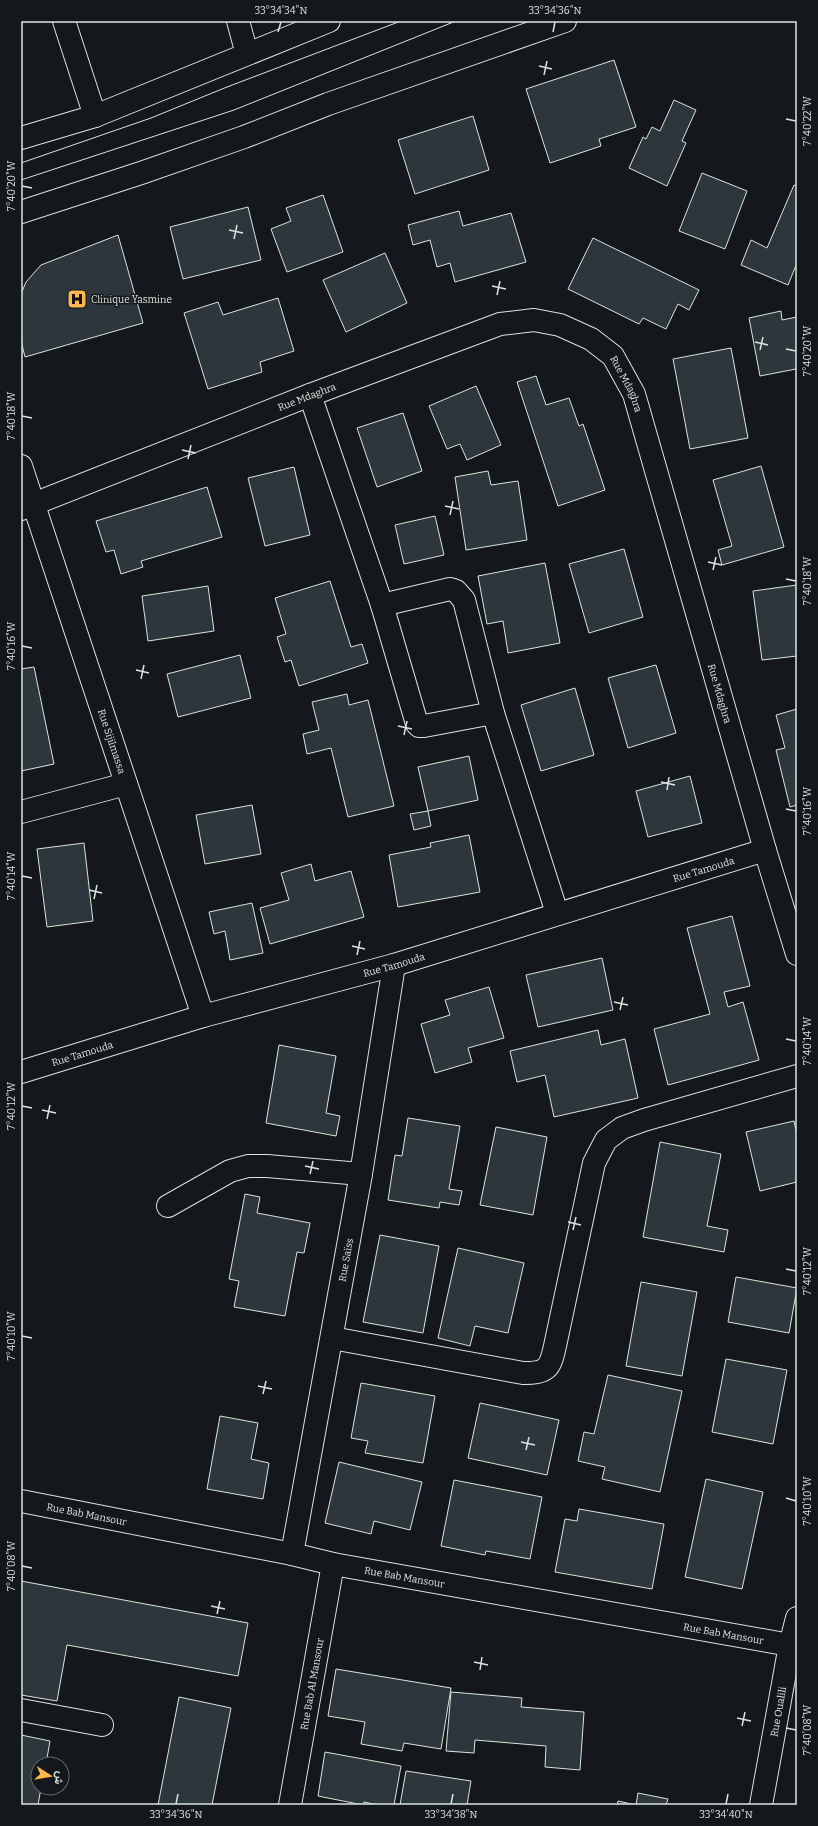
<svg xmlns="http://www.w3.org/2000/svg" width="818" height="1826" font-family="Bitter,Vazirmatn,serif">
  <rect width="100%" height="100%" fill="#14181c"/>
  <path fill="#2c363c" stroke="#d8e6dc" d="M614 60 636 127 599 139 601 146 550 163 526 89Z
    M674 100 696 110 682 141 686 143 667 186 629 168 643 137 646 139 652 127 660 131Z
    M473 116 489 170 415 194 398 140Z
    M702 173 747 191 725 249 679 231Z
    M794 185 797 186V263L788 285 741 265 751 240 767 248Z
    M323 195 343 252 287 272 271 229 291 221 286 208Z
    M248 207 261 260 183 279 170 227Z
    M459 211 463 226 511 213 526 262 455 282 450 263 437 267 430 240 413 245 408 225Z
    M118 235 143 323 25 357 21 341V294L26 282 41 265Z
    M593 238 699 290 689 310 678 304 666 329 643 318 639 324 568 289Z
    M385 253 407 303 346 332 323 280Z
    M278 298 294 351 260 362 262 372 208 389 184 313 218 302 223 315Z
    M781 311 782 320 797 317V367L796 369 760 376 749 318Z
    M731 348 748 438 690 449 673 359Z
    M536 376 546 405 569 398 579 426 583 424 605 490 558 506 517 382Z
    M476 386 501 445 467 460 460 444 447 449 429 406Z
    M403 413 422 471 377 487 357 428Z
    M761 466 784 547 722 565 718 550 732 546 713 480Z
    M294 467 310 535 265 546 248 478Z
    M488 471 491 485 518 481 527 540 466 550 455 477Z
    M207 487 222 537 141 561 143 567 121 574 114 550 106 552 96 521Z
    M435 516 444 555 404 564 395 525Z
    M624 549 643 617 589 633 569 564Z
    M545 563 560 643 508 653 503 621 487 624 478 576Z
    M330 581 351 647 362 644 368 663 299 686 291 660 285 662 277 637 286 634 275 598Z
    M797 585V656L762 660 753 591Z
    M208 586 214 631 148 641 142 596Z
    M240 655 251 698 178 717 167 674Z
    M656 665 676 733 628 748 608 678Z
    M34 667 54 764 21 771V669Z
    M575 688 594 755 541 771 521 705Z
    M347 694 349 705 368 700 394 806 348 817 331 748 307 754 303 734 319 730 312 702Z
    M797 709V805L790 807 776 750 785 748 776 715Z
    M469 756 478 800 428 811 431 826 414 830 410 814 428 811 418 767Z
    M690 776 702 823 648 837 636 791Z
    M252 805 261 854 205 864 196 815Z
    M469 835 480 892 398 907 389 855 431 847 430 843Z
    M84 843 93 921 47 927 37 849Z
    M311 864 315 881 351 871 364 917 270 944 260 908 289 900 281 873Z
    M252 903 263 953 230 960 225 931 214 934 209 912Z
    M732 916 750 986 724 992 728 1007 743 1002 759 1060 668 1085 654 1029 710 1014 687 928Z
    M602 958 613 1010 538 1027 526 975Z
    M489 987 504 1038 468 1048 472 1062 435 1073 421 1024 450 1015 445 1000Z
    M598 1030 601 1045 625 1039 638 1098 554 1117 545 1075 517 1082 510 1051Z
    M279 1045 336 1056 326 1113 340 1116 336 1136 266 1123Z
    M408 1118 460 1126 449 1189 462 1191 459 1205 440 1202 439 1208 388 1200 395 1155 402 1156Z
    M794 1121 797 1135V1182L760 1191 746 1132Z
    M496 1127 547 1137 533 1215 480 1205Z
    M660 1142 721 1154 707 1226 728 1230 724 1252 643 1237Z
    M245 1194 260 1197 257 1213 310 1223 304 1253 297 1252 285 1316 234 1307 239 1281 229 1279Z
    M380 1235 439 1246 423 1333 363 1322Z
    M458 1248 524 1263 508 1333 475 1326 470 1346 438 1338Z
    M736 1277 797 1288 789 1333 728 1322Z
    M641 1282 697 1292 682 1376 626 1366Z
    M726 1359 787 1370 773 1444 712 1432Z
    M608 1375 682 1391 660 1492 602 1479 605 1467 578 1461 584 1432 594 1434Z
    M361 1383 435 1396 423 1463 365 1453 368 1441 351 1438Z
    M480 1403 559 1420 547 1475 468 1458Z
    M220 1416 258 1423 251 1459 269 1463 263 1499 207 1489Z
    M339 1462 422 1482 410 1530 374 1521 371 1534 325 1523Z
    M706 1479 763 1492 742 1589 685 1577Z
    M454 1480 542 1497 530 1559 486 1551 485 1555 441 1546Z
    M579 1509 664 1524 652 1589 555 1572 565 1519 577 1521Z
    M21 1581 248 1623 238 1676 67 1645 57 1701 21 1695Z
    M336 1669 451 1688 441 1749 404 1743 402 1751 361 1744 365 1722 328 1716Z
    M451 1692 522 1698 521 1707 584 1712 580 1770 545 1767 546 1746 475 1740 474 1753 446 1751Z
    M179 1697 231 1708 212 1805H158Z
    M21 1735 50 1741 46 1764H38V1788H41L38 1805H21Z
    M325 1752 401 1766 394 1805H378L364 1802 363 1805 318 1796Z
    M406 1771 471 1781 467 1805H400Z
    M638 1793 668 1799 666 1805H617L618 1801 636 1805Z"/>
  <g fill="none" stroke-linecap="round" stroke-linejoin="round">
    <g stroke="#d8e6dc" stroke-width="24">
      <g id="street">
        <path d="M64 21 95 116"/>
        <path d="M238 21 247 54"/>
        <path d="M310 395 382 605 417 724 419 726H424L493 713"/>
        <path id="s1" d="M21 466 203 1016"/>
        <path id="s2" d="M21 509 310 395 500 324 534 320 560 325 591 339 613 356 634 394 765 850 797 954"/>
        <path d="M382 605 450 589 456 591 464 600 493 713 557 913"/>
        <path d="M21 812 126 784"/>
        <path id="s3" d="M21 1072 203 1016 394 965 765 850"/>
        <path d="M168 1206 230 1171 248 1166H267L361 1174"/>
        <path d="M332 1338 523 1373C547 1373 550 1369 555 1346L594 1163 606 1140 622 1128 644 1120 797 1076"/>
        <path id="s4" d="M21 1501 292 1554 333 1564 790 1645"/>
        <path id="s5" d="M292 1554 361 1174 394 965"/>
        <path d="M21 1710 102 1725"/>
        <path id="s6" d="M290 1805 333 1564"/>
        <path id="s7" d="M761 1805 790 1645 797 1618"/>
      </g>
    </g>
    <g stroke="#d8e6dc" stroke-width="24">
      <path id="secondary" d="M21 138 95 116 329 21
        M21 212 141 173 244 137 328 104 565 21"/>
    </g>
    <use href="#street" stroke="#14181c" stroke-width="22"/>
    <use href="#secondary" stroke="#14181c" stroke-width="22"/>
    <path stroke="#d8e6dc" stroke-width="1" d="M21 163 151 118 227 87 401 21
      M21 180 234 110 456 21"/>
  </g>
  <path fill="none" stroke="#d8e6dc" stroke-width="1.5" d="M278 32 281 22M553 32 555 22M539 66 552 69M544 75 547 61M786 119 796 121M22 186 32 188M229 230 243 233M234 239 237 225M492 286 506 289M497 295 500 281M755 342 768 345M786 349 796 351M760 350 763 337M22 416 32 418M182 450 196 453M188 459 191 445M445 506 459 509M450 515 453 501M708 562 722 565M713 570 716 557M786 579 796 581M22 646 32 648M136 670 149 673M141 679 144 665M398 726 412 729M404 735 407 721M661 782 675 785M667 790 669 777M786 809 796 811M22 876 32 878M89 890 102 893M94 899 97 885M352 946 365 949M357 955 360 941M614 1002 628 1005M620 1010 623 997M786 1039 796 1041M22 1106 32 1108M42 1110 56 1113M47 1119 50 1105M305 1166 319 1169M310 1174 313 1161M568 1222 581 1225M573 1230 576 1217M786 1269 796 1271M22 1336 32 1338M258 1386 272 1389M263 1394 266 1381M521 1442 535 1445M526 1450 529 1437M786 1498 796 1501M22 1566 32 1568M211 1606 225 1609M217 1614 220 1601M474 1662 488 1665M480 1670 482 1657M737 1718 751 1721M742 1726 745 1712M786 1728 796 1730M176 1804 178 1794M451 1804 453 1794M726 1804 728 1794"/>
  <defs>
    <g id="hospital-square" transform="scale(1)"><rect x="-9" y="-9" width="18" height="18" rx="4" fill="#ffb74d" stroke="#14181c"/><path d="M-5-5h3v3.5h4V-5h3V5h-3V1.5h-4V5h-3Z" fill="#111"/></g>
  </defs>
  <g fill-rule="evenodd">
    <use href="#hospital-square" x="77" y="299"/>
  </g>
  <g text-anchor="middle" stroke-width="3" stroke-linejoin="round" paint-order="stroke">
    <g font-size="10" fill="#d8e6dc" stroke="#14181c" text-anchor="start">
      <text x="91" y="303">Clinique Yasmine</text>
    </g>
    <g font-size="10" fill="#d8e6dc" stroke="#14181c">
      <text dy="4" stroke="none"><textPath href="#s2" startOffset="667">Rue Mdaghra</textPath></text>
      <text dy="4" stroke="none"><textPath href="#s2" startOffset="307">Rue Mdaghra</textPath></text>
      <text dy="4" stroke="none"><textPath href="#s2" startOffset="991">Rue Mdaghra</textPath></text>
      <text dy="4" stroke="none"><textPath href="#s1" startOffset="290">Rue Sijilmassa</textPath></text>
      <text dy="4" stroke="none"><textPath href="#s3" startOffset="712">Rue Tamouda</textPath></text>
      <text dy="4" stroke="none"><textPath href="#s3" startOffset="388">Rue Tamouda</textPath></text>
      <text dy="4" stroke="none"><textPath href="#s3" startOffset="64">Rue Tamouda</textPath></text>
      <text dy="4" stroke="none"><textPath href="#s5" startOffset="299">Rue Saïss</textPath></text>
      <text dy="4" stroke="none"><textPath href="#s4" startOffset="67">Rue Bab Mansour</textPath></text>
      <text dy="4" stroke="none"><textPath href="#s4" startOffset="391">Rue Bab Mansour</textPath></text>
      <text dy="4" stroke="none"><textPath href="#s4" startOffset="715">Rue Bab Mansour</textPath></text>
      <text dy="4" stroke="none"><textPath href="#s6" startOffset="123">Rue Bab Al Mansour</textPath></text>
      <text dy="4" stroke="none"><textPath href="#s7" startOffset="95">Rue Oualili</textPath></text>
    </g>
  </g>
  <rect width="818" height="1826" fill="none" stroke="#14181c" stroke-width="44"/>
  <g transform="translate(50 1776) rotate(102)"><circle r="19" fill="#14181c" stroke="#626a69"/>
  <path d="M0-3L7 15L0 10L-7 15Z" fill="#ffb74d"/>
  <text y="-6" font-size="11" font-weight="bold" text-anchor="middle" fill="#d8e6dc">ش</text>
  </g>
  <rect x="22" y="22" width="774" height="1782" fill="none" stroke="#d8e6dc" stroke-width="1.5"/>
  <g font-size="10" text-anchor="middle" fill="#d8e6dc">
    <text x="281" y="14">33°34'34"N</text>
    <text x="555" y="14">33°34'36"N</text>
    <text transform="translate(807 121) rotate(-90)" y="4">7°40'22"W</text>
    <text transform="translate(11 186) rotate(-90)" y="4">7°40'20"W</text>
    <text transform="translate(807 351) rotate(-90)" y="4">7°40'20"W</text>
    <text transform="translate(11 416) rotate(-90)" y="4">7°40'18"W</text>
    <text transform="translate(807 581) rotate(-90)" y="4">7°40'18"W</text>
    <text transform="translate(11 646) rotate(-90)" y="4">7°40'16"W</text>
    <text transform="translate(807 811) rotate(-90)" y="4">7°40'16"W</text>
    <text transform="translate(11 876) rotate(-90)" y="4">7°40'14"W</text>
    <text transform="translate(807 1041) rotate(-90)" y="4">7°40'14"W</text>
    <text transform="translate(11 1106) rotate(-90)" y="4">7°40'12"W</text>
    <text transform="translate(807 1271) rotate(-90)" y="4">7°40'12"W</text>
    <text transform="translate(11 1336) rotate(-90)" y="4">7°40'10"W</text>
    <text transform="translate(807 1501) rotate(-90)" y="4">7°40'10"W</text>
    <text transform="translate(11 1566) rotate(-90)" y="4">7°40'08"W</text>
    <text transform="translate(807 1730) rotate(-90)" y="4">7°40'08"W</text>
    <text x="176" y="1818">33°34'36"N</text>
    <text x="451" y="1818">33°34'38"N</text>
    <text x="726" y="1818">33°34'40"N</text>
  </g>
</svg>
